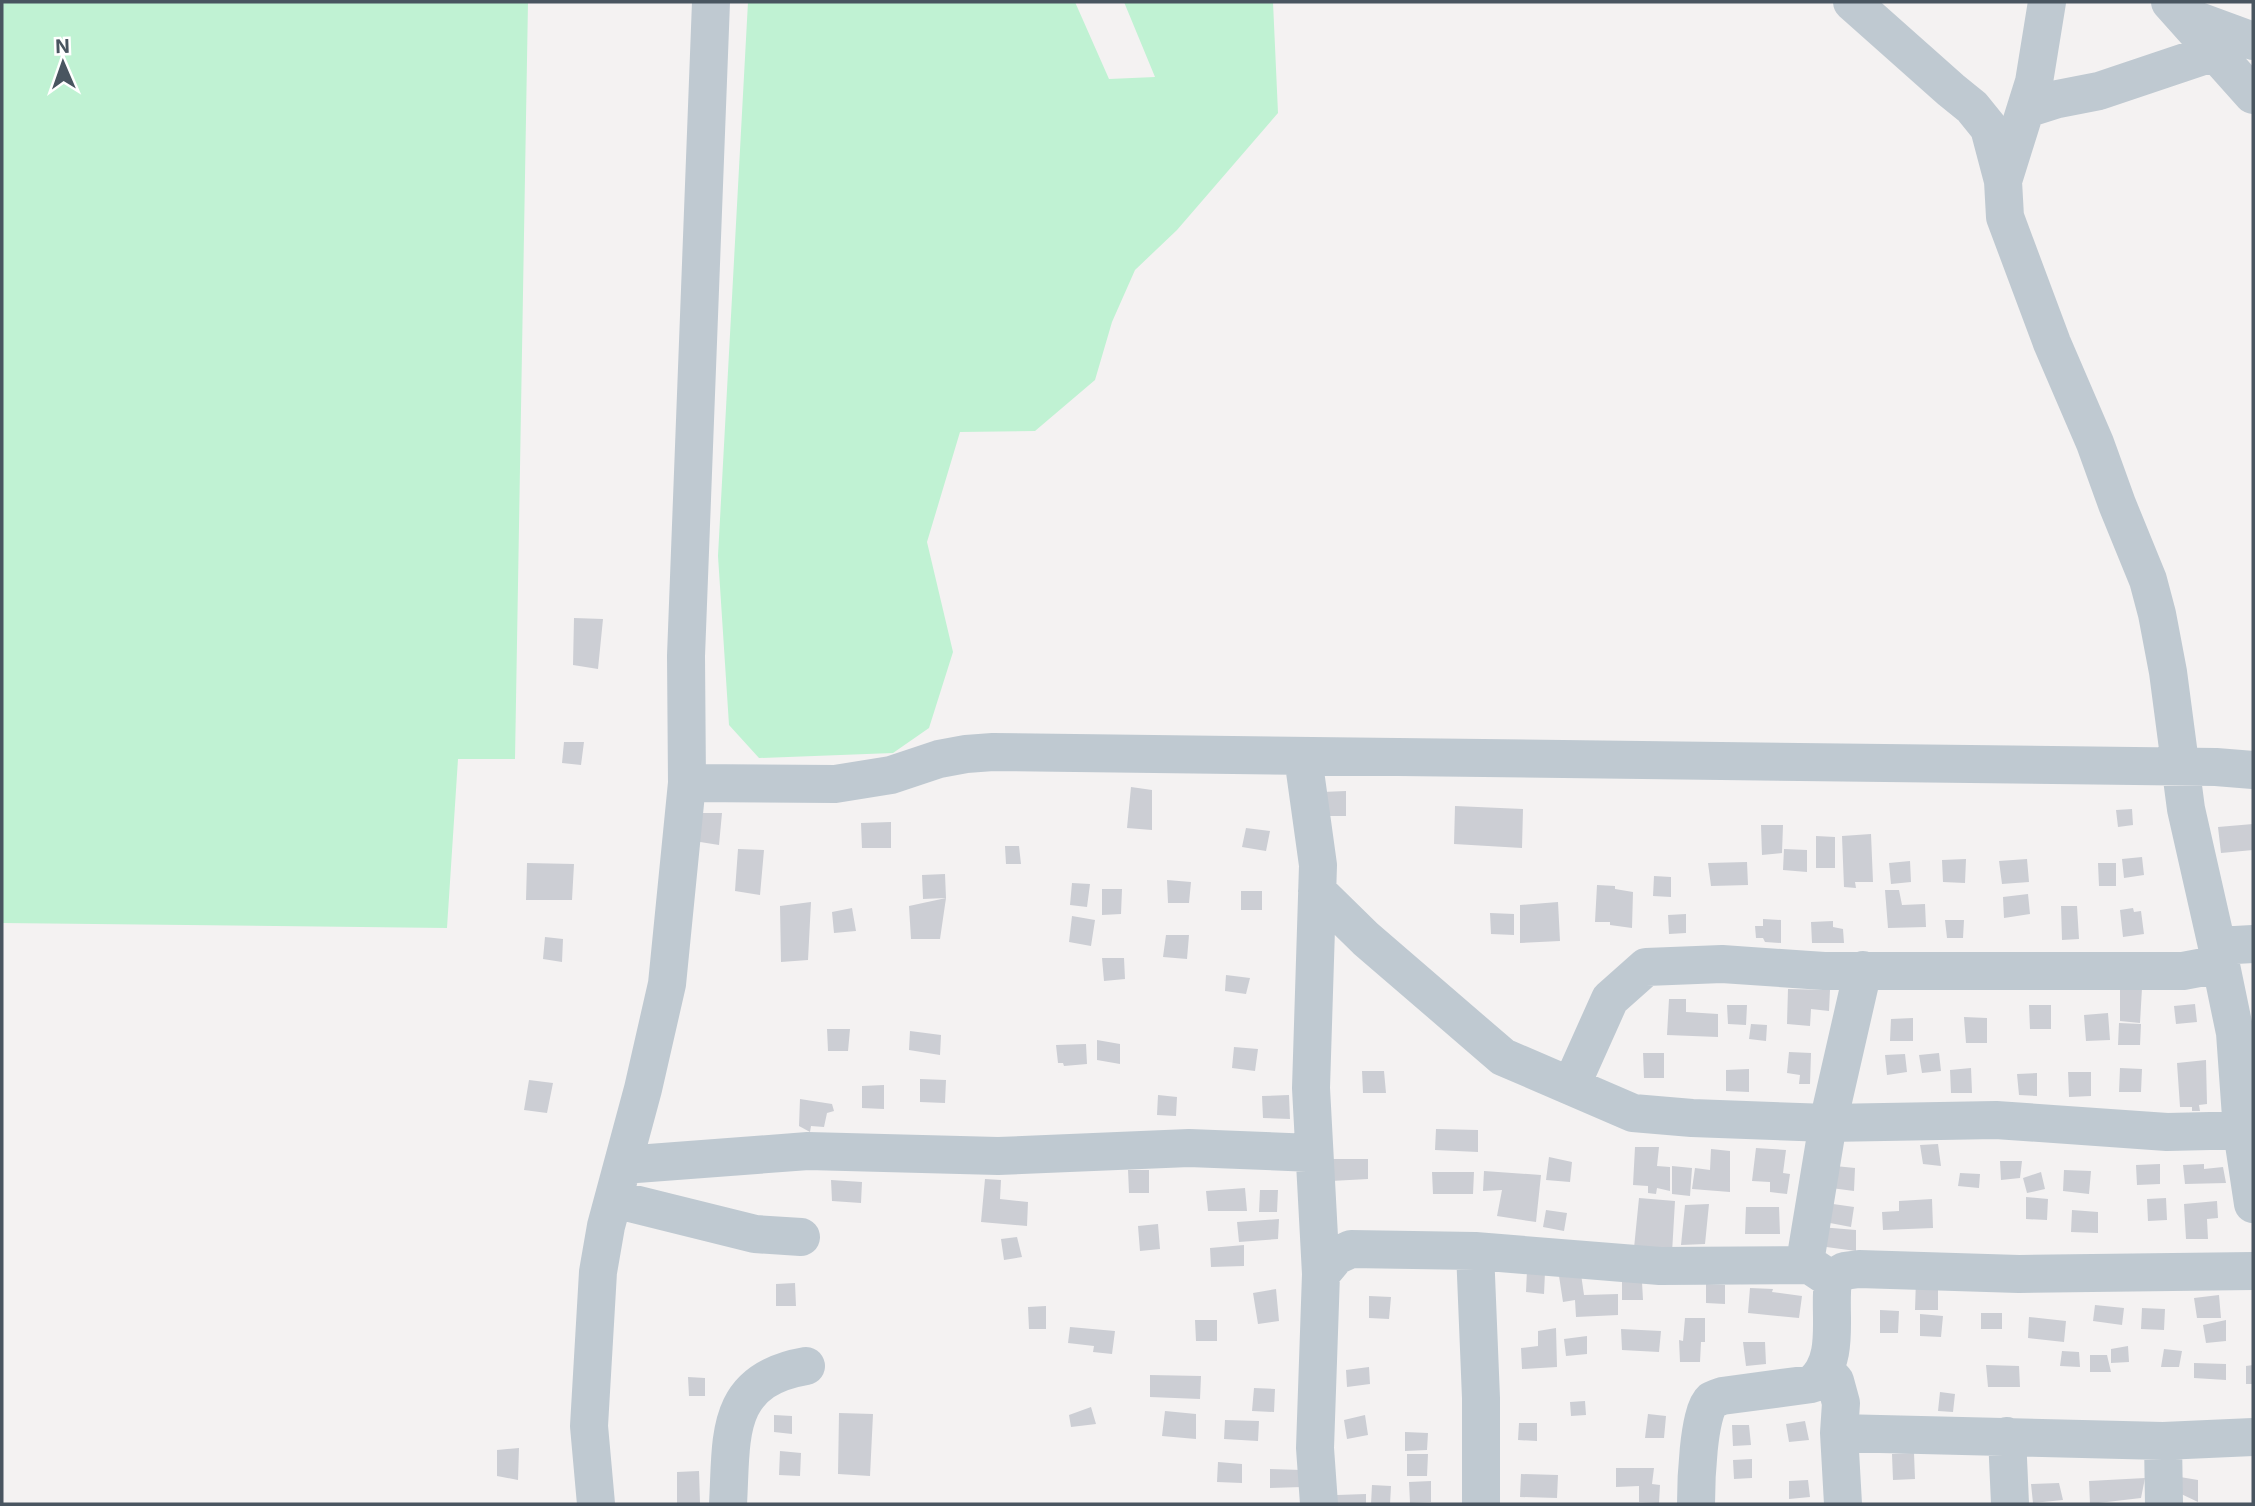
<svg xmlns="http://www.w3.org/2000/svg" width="2255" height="1506" font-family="Inter,sans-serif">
  <rect width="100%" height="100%" fill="#f4f2f2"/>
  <path fill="#c0f2d3" d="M2 2H528L515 759H458L447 928 2 923Z
    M748 2H1075L1109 79 1155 77 1124 2H1273L1278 113 1177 230 1135 270 1112 322 1095 380 1035 431 960 432 927 542 953 652 929 728 893 753 759 758 729 725 718 556Z"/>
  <path fill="#ccced4" d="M574 618 603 619 598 669 573 665Z
    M564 742H584L581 765 562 763Z
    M1131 787 1152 790V830L1127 828Z
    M1346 791V816H1323L1322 792Z
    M1455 806 1523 809 1522 848 1454 844Z
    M2132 809 2133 825 2118 827 2116 810Z
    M699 813H722L719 845 694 841Z
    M891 822V848H862L861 823Z
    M2253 824V850L2221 853 2218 827Z
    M1761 825H1783L1782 853 1762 855Z
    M1246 828 1270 831 1266 851 1242 847Z
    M1871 834 1873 882H1855L1856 888 1844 887 1842 836Z
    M1816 836 1835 837V868H1816Z
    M1005 846H1019L1021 864H1006Z
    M738 849 764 850 760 895 735 891Z
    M1784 849 1807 850V872L1783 870Z
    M2142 857 2144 875 2124 878 2122 859Z
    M1966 859 1965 883 1943 882 1942 860Z
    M2027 859 2029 882 2002 884 1999 861Z
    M1910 861 1911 882 1891 884 1889 863Z
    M1747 862 1748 885 1711 886 1708 863Z
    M527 863 574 864 572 900H526Z
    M2098 863H2116V886H2099Z
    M945 874 946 898 940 939H911L909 906 946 898 923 899 922 875Z
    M1654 876 1671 877V897L1653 896Z
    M1167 880 1191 882 1189 903H1168Z
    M1072 883 1090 884 1087 907 1070 905Z
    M1597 885 1615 886V889L1633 892 1632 928 1610 925V922H1595Z
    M1102 889H1122L1121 914 1102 915Z
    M1885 890H1899L1902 905 1925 904 1926 927 1888 928Z
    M1241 891H1262V910H1241Z
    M2028 894 2030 914 2004 918 2003 897Z
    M811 902 808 960 781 962 780 906Z
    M1558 902 1560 941 1520 943V905Z
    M2061 906H2077L2079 939 2062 940Z
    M852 908 856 931 834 933 832 912Z
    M2133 908 2134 912 2141 911 2144 934 2123 937 2120 910Z
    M1490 913 1514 914V935L1491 934Z
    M1686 914V933L1669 934 1668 915Z
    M1072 916 1095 920 1091 946 1069 942Z
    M1763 919 1781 920V943L1765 942 1763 938H1756L1755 926H1763Z
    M1945 920H1964L1963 938H1947Z
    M1833 921V927L1843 929 1844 943H1812L1811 922Z
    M1166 935H1189L1187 959 1163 957Z
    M545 937 563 939 562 962 543 959Z
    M1102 958H1124L1125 979 1104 981Z
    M1226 975 1250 978 1246 994 1225 991Z
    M2120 988H2142L2140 1023 2120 1021Z
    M1788 989 1830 990 1829 1011 1811 1009 1810 1026 1787 1024Z
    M1669 999H1686V1012L1718 1014V1037L1667 1035Z
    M2195 1004 2197 1022 2176 1024 2174 1006Z
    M1727 1005H1747L1746 1025 1728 1024Z
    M2029 1005H2051V1029H2030Z
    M2108 1013 2110 1040 2086 1041 2084 1015Z
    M1964 1017 1987 1018V1043H1966Z
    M1913 1018V1041H1890L1891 1019Z
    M2119 1023 2141 1024 2140 1045H2118Z
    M1751 1024 1767 1025 1766 1041 1749 1039Z
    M827 1029H850L848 1051H828Z
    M910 1031 941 1035 940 1055 909 1050Z
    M1097 1040 1120 1044V1064L1097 1060Z
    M1086 1044 1087 1064 1064 1066 1063 1063H1058L1056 1045Z
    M1234 1047 1258 1049 1255 1071 1232 1068Z
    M1789 1052 1811 1053 1810 1084H1799L1800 1075 1787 1073Z
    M1643 1053H1664V1078H1644Z
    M1939 1053 1941 1071 1922 1073 1919 1055Z
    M1905 1054 1907 1072 1887 1075 1885 1055Z
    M2206 1060 2207 1104 2199 1105 2200 1111H2192V1107H2180L2177 1063Z
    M1971 1068 1972 1093H1951L1950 1070Z
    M2120 1068 2142 1069 2141 1092H2119Z
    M1749 1069V1092L1726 1091V1070Z
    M1362 1071H1384L1386 1093H1363Z
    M2068 1072H2091V1096L2069 1097Z
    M2037 1073V1096L2019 1095 2017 1074Z
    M920 1079 946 1080 945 1103 920 1102Z
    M529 1080 553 1083 547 1113 524 1110Z
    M884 1085V1109L862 1108V1086Z
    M1158 1095 1177 1097 1176 1116 1157 1115Z
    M1289 1095 1290 1119 1263 1118 1262 1096Z
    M800 1099 832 1104 834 1111 827 1113 824 1127 811 1126 810 1132 799 1126Z
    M1436 1129 1478 1130V1152L1435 1150Z
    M1938 1144 1941 1166 1923 1164 1920 1145Z
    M1635 1147H1659L1657 1166 1670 1167V1191L1657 1188 1656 1194 1648 1193V1186L1633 1185Z
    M1756 1148 1786 1150 1783 1173 1790 1174 1787 1194 1770 1192V1182L1752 1181Z
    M1711 1149 1730 1151V1192L1692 1189 1695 1168 1710 1170Z
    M1549 1157 1572 1162 1570 1182 1546 1180Z
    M1330 1159H1368V1179L1331 1181Z
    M2000 1161H2022L2020 1178 2001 1180Z
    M2160 1164V1184L2137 1185 2136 1165Z
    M2204 1164V1169L2223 1167 2226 1183 2185 1184 2183 1165Z
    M1672 1166 1692 1168 1690 1196 1672 1194Z
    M1835 1166 1855 1168 1854 1191 1831 1188Z
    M1128 1170H1149V1193H1129Z
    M2064 1170 2091 1171 2089 1194 2063 1191Z
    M1484 1171 1541 1175 1536 1222 1497 1216 1502 1190 1483 1191Z
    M1432 1172H1474L1473 1194H1433Z
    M2041 1172 2045 1189 2027 1193 2023 1178Z
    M1960 1173 1980 1174 1979 1188 1958 1186Z
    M985 1179 1001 1180 1000 1199 1028 1202 1027 1226 981 1222Z
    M831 1180 862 1182 861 1203 832 1201Z
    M1245 1188 1247 1211H1208L1206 1191Z
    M1260 1190H1278L1277 1212H1259Z
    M2026 1197 2048 1199 2047 1220 2026 1219Z
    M1639 1198 1675 1201 1672 1253 1634 1248Z
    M2166 1198 2167 1220 2148 1221 2147 1199Z
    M1932 1199 1933 1228 1883 1230 1882 1212 1899 1211V1201Z
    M2217 1201 2218 1218 2207 1219 2208 1239H2186L2184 1204Z
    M1709 1204 1705 1244 1681 1245 1685 1205Z
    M1833 1204 1854 1207 1851 1227 1830 1223Z
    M1746 1207H1779L1780 1234H1745Z
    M1546 1210 1567 1213 1564 1231 1543 1227Z
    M2072 1210 2098 1212V1233L2071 1232Z
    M1279 1219 1278 1239 1239 1242 1237 1222Z
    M1158 1224 1160 1249 1140 1251 1138 1226Z
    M1820 1227 1856 1230V1251L1819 1246Z
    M1017 1237 1022 1257 1004 1260 1001 1239Z
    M1244 1245V1266L1211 1267 1210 1248Z
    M1527 1270 1545 1272 1544 1294 1526 1292Z
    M1581 1274 1584 1295 1618 1294V1315L1576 1317 1575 1300 1563 1302 1559 1276Z
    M1916 1279 1938 1280V1310H1915Z
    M1622 1282H1642L1643 1300H1622Z
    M795 1283 796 1306H776V1284Z
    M1706 1284 1725 1285V1304L1706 1303Z
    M1750 1288 1773 1289 1772 1292 1802 1296 1799 1318 1748 1313Z
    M1276 1289 1279 1321 1258 1324 1253 1293Z
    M2219 1295 2221 1318H2197L2194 1298Z
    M1369 1296 1391 1297 1389 1319 1369 1318Z
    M2095 1305 2124 1308 2122 1325 2093 1321Z
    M1046 1306V1329H1029L1028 1307Z
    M2142 1308 2165 1309 2164 1330 2141 1329Z
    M1880 1310 1899 1311 1898 1333H1880Z
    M1981 1313H2002V1329H1981Z
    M1920 1314 1943 1316 1941 1337 1920 1336Z
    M2029 1317 2066 1321 2064 1342 2028 1338Z
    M1685 1318H1705V1342H1701L1700 1362H1680L1679 1340 1683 1341Z
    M1195 1320H1217V1341H1196Z
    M2226 1320V1341L2206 1343 2203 1325Z
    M1070 1327 1115 1331 1112 1354 1093 1352 1094 1346 1068 1343Z
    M1556 1328 1557 1367 1522 1369 1521 1348 1538 1346V1331Z
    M1621 1329 1661 1331 1659 1352 1622 1350Z
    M1587 1336V1354L1566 1356 1564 1339Z
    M1743 1342H1765L1766 1364 1746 1366Z
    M2128 1346 2129 1362 2111 1363V1349Z
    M2164 1349 2182 1351 2179 1367H2161Z
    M2062 1351 2079 1352 2080 1367 2060 1366Z
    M2090 1355H2107L2111 1372H2090Z
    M2194 1363 2226 1364V1380L2194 1378Z
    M1986 1365 2019 1366 2020 1387H1988Z
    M2253 1365V1384H2246V1366Z
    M1369 1367 1370 1384 1347 1387 1346 1370Z
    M1150 1375 1201 1376 1200 1399 1150 1397Z
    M688 1377 705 1378V1396H689Z
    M1254 1388 1275 1389 1274 1412 1252 1411Z
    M1940 1392 1955 1394 1953 1412 1938 1411Z
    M1585 1401 1586 1415 1571 1416 1570 1402Z
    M1091 1407 1096 1424 1071 1427 1069 1415Z
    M1165 1411 1196 1414V1439L1162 1436Z
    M839 1413 873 1414 870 1476 838 1474Z
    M1648 1414 1666 1416 1664 1438H1645Z
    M774 1415 792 1416V1434L774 1432Z
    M1365 1415 1368 1435 1347 1439 1344 1420Z
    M1225 1420 1259 1421 1258 1441 1224 1439Z
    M1805 1421 1809 1440 1789 1442 1786 1424Z
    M1519 1423H1537V1441L1518 1440Z
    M1732 1425H1749L1751 1445 1733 1446Z
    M1405 1432 1428 1433 1427 1450 1405 1451Z
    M519 1448 518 1480 497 1476V1450Z
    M780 1451 801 1453 800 1476 779 1475Z
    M1914 1453 1915 1479 1893 1480 1892 1454Z
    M1407 1454H1428L1427 1476H1407Z
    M1752 1459V1478L1734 1479 1733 1460Z
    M1218 1462 1242 1464V1483L1217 1482Z
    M1616 1468H1654L1652 1484 1660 1485 1659 1503 1639 1502V1486L1616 1487Z
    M1270 1469 1302 1470V1487L1270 1488Z
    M699 1471 700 1503 677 1504V1472Z
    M1521 1474 1558 1475 1557 1498 1520 1497Z
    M2180 1477 2198 1480V1502L2177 1492Z
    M2145 1478 2141 1498 2090 1504 2089 1481Z
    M1808 1480 1810 1497 1789 1499V1481Z
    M1431 1481V1502L1410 1503 1409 1482Z
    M2059 1483 2063 1500 2033 1503 2031 1484Z
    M1372 1485 1391 1486 1390 1504H1371Z
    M1366 1494V1504H1337V1495Z"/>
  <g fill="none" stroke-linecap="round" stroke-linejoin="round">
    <path stroke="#bfc9d1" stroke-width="38" d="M1852 2 1951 90 1972 107 1989 128 2003 181 2005 217 2052 343 2095 443 2117 504 2148 580 2157 614 2168 672 2186 809 2217 946 2235 1033 2242 1131 2253 1204
      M2170 2 2253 95
      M2185 16 2253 41
      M2028 102 2036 106 2058 99 2099 91 2215 52
      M2003 181 2034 82 2047 2
      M1303 757 1318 865 1311 1088 1321 1274 1315 1448 1319 1504
      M687 783 835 784 891 775 939 759 966 754 993 752 2216 767 2253 770
      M1317 891 1366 939 1503 1057 1633 1113 1692 1118 1828 1123 1996 1120 2167 1132 2253 1130
      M2217 946 2253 944
      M1571 1086 1610 999 1646 967 1722 964 1824 971H2183L2220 964
      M623 1165 808 1151 998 1156 1189 1148 1313 1153
      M614 1199 755 1234 801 1237
      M1475 1251 1481 1398V1504
      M1321 1274 1336 1256 1351 1249 1475 1251 1660 1266 1807 1265
      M1829 1278 1805 1262 1828 1123 1863 970
      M1825 1370 1835 1381 1841 1403 1839 1433 1843 1504
      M1839 1433 2163 1441 2164 1504
      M2007 1436 2010 1504
      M2163 1441 2253 1437
      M596 1504 589 1426 598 1272 606 1226 643 1089 667 984 687 783 686 656 711 2
      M728 1504C732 1438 723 1380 806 1366
      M1696 1504C1696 1485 1698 1412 1712 1400 1712 1400 1721 1396 1722 1396L1812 1384C1842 1360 1828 1314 1833 1280L1844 1271 1859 1269 2019 1274 2253 1271"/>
  </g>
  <rect width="2255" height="1506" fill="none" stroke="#495560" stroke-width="7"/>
  <g transform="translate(63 63) rotate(358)" stroke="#ffffff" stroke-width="5" paint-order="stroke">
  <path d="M0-5L12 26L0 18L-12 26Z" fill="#495560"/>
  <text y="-10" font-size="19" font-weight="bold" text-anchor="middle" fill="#495560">N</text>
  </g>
</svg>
